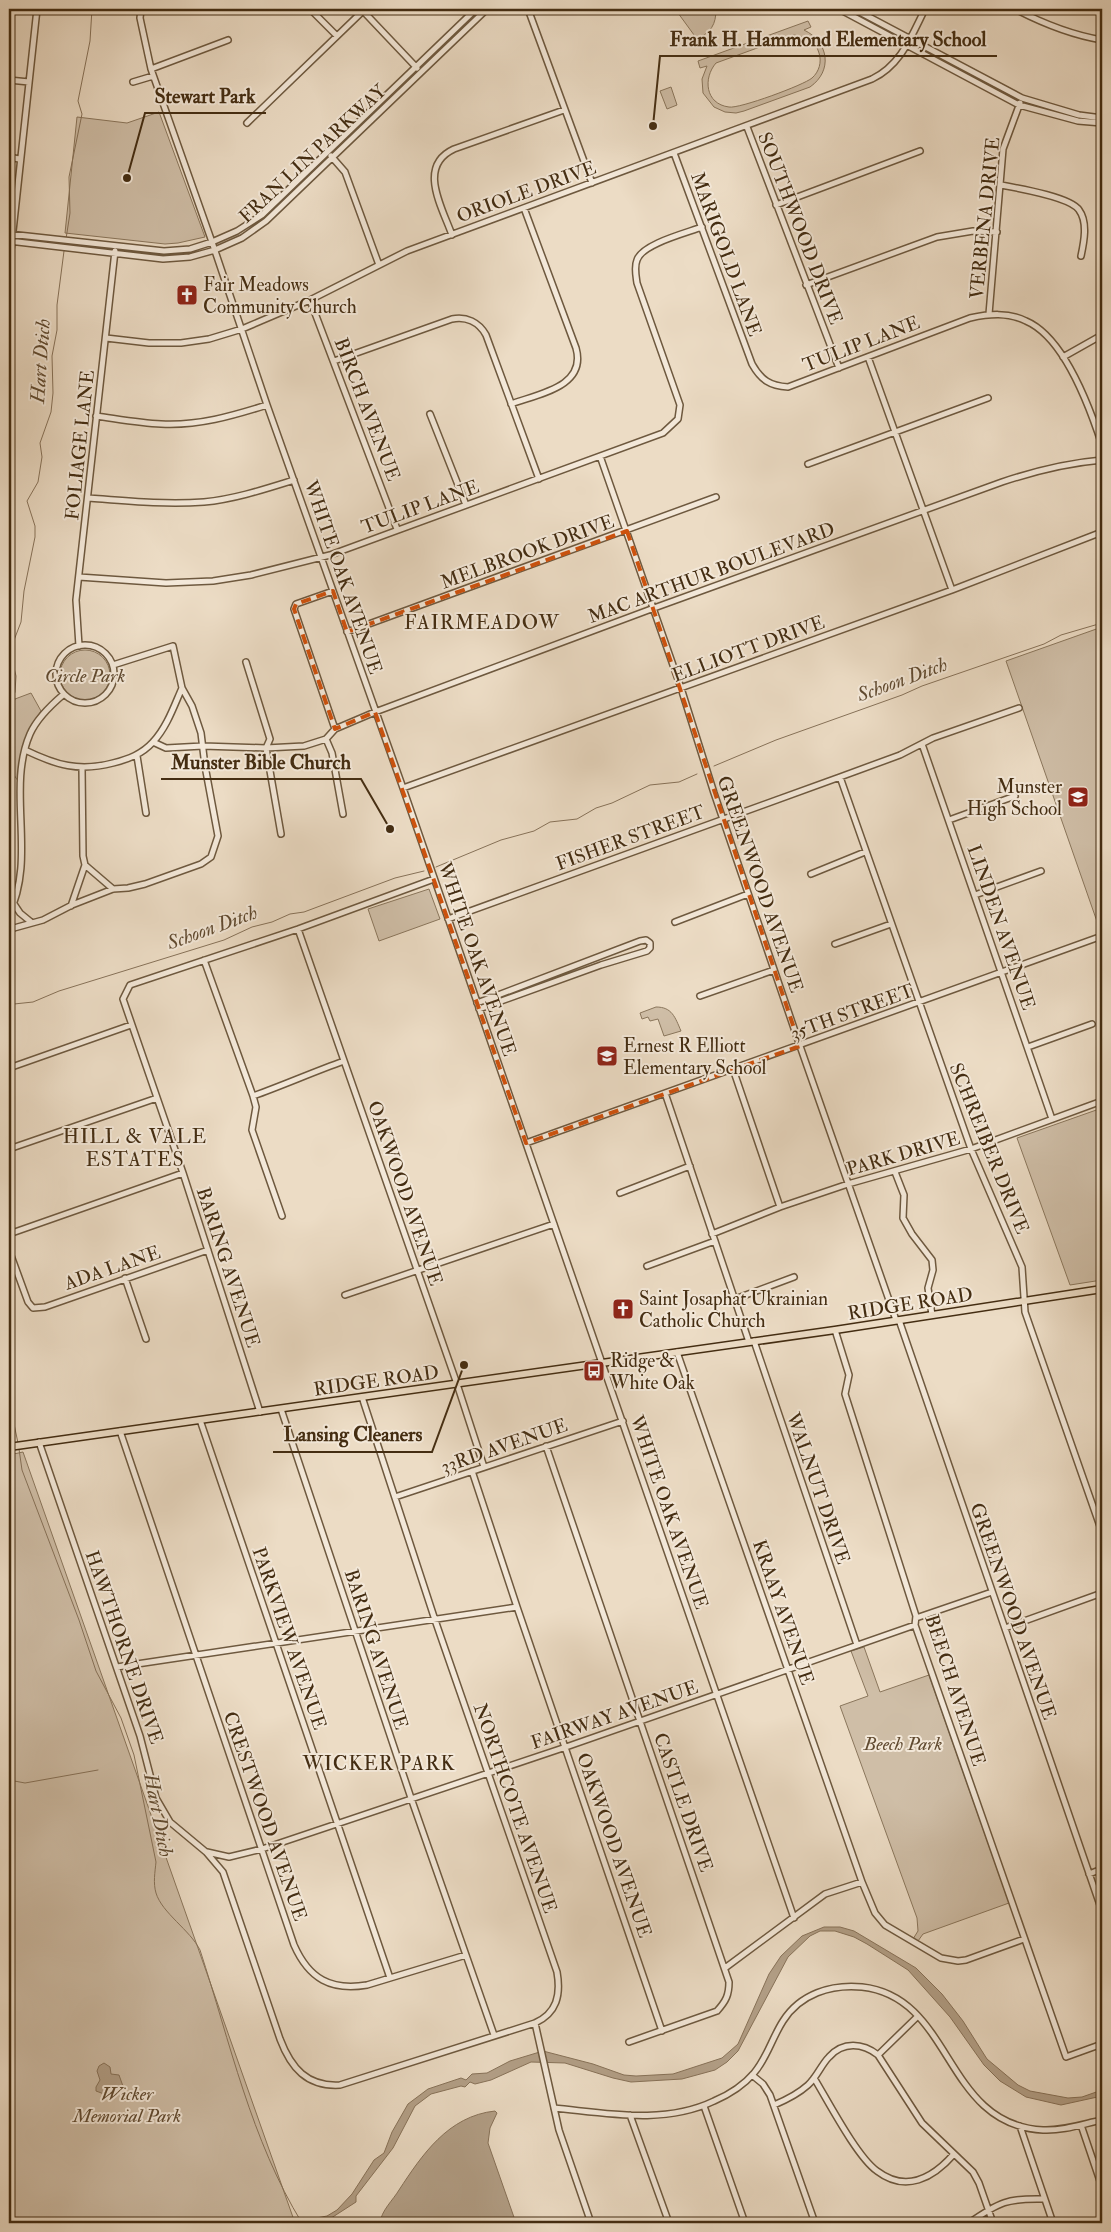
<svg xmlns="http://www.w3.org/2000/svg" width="1111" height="2232" font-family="'IM FELL Double Pica',serif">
  <rect width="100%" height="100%" fill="#ecdcc5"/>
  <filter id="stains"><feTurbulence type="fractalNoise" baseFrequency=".004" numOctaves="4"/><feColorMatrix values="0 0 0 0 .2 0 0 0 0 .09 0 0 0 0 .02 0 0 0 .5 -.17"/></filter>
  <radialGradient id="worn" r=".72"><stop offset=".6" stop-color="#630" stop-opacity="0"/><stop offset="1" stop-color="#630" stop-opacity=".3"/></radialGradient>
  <path fill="#cfbea7" stroke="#8a765c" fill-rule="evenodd" d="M679 9H716C716 25 711 32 697 39L678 13Z
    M808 21 811 27 804 30C829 42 833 71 810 87L744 111 736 113 725 112 714 107 703 93 702 79 707 66 700 68 698 61ZM793 35C805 36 816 41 819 53 822 62 819 72 812 78 804 85 739 109 729 107 705 104 703 78 716 63Z
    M671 87 677 105 667 109 660 91Z
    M159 112 205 237 178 243 165 244 65 233 77 117 127 123Z
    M1102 627V932L1101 933 1006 661Z
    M60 675a25 25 0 1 1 50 0a25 25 0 1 1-50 0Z
    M31 693 41 711C25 737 19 751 18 781L14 775H9V718L15 699Z
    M429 889 440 919 379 941 368 909Z
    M656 1007C672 1007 675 1017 681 1031L664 1036 658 1019 650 1021 648 1017 642 1019 640 1013Z
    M1102 1108V1280L1070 1285 1017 1138Z
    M23 1452 295 2223H9V1455Z
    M864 1647 880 1692 929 1675 1009 1903 923 1934 918 1941 913 1939 918 1931 917 1918 840 1706 868 1696 851 1651Z"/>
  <path fill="#b3a088" stroke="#877259" d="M824 1927H840L854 1931 916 1968 942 1994 963 2021 987 2059 1018 2085 1030 2091 1068 2098 1082 2097 1102 2090V2096L1061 2105 1026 2097 1000 2081 984 2065 950 2017 908 1970 867 1944 854 1937 835 1931H820L810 1936 788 1957 738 2051 727 2062 715 2070 682 2079 631 2082 613 2078 565 2063 531 2062 491 2080 475 2084 470 2082 465 2087 461 2086 431 2094 415 2106 393 2148 356 2196V2202L325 2222 297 2223 306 2220 327 2216 337 2210 352 2194 374 2160 384 2153 392 2132 408 2104 428 2089 461 2078 466 2080 472 2074 487 2073 510 2061 543 2051 593 2064 624 2075 636 2076 673 2074 722 2058 738 2044 769 1974 781 1956 802 1936Z
    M104 2063 110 2067 111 2074 119 2075 124 2089 122 2093 113 2087 104 2094 96 2091V2087L100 2080 97 2071 99 2066Z
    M495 2111 497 2113 490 2128 488 2143 516 2223H380C381 2211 393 2200 399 2190 422 2155 448 2116 495 2111Z"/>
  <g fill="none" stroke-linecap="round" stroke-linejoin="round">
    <path stroke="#877259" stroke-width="1" d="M66 239 70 213 69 177 82 114 78 101 90 41 92 9
      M9 709 15 692 16 676 12 660 11 648 21 622 24 591 35 537V526L27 501 38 482 42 457 40 443 51 412 53 393 52 356 57 330V305L64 251
      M714 766 776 740 902 695 922 686 1044 644 1061 635 1102 623
      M436 867 501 840 534 831 550 822 577 819 596 808 612 803 650 785 679 782 697 774
      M9 1008 14 1004 33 1002 59 991 224 940 252 927 272 922 290 914 304 912 395 878 424 871
      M9 1400 18 1443
      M19 1449 22 1470 79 1620 96 1671 121 1718 134 1755 156 1862C155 1872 153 1883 156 1893 162 1913 190 1930 200 1950 230 2042 251 2140 302 2223
      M9 1780 25 1783 98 1770"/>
    <g stroke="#6e593f" stroke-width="8">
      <path id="minor" d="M141 9 140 18 151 69 212 242 267 405 403 788 794 1918
        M310 9 337 36
        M528 9 592 183
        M839 9 1019 105 1078 121 1102 123
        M854 9 1022 98 1079 115 1102 118
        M1015 9C1042 23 1072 35 1102 40
        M363 11 417 68
        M151 69 228 40
        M9 80 29 82
        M133 82 153 76
        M247 123 365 9
        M747 127 839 368
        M674 153 752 364C761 380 770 386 788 387L970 318C989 314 1008 312 1026 321 1064 337 1090 408 1102 445
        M331 156 345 172 379 265
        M9 157 19 159
        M1001 185C1017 188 1071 197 1079 210 1088 222 1084 242 1081 256
        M776 205 920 151
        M9 234 164 251 190 249 212 242 237 231 262 215 476 9
        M452 235C442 207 417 166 454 149L564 110
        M9 241 163 259 190 257 215 250 242 238 266 221 487 9
        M9 268 37 9
        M806 285 937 237 973 231 997 232
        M310 300 397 529
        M989 314 1003 149 1020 103
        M106 338 149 343H181L209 339 242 329 310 300 407 251 872 79C901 65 911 37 925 9
        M868 357 952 590
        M1063 357 1102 335
        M334 361 452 319C466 316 479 322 486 335L539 479
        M511 404C538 394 587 387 576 348L524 208
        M430 414 466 505
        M96 416C118 419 140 423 161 424 198 426 232 416 267 405
        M600 456 681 688 714 793 800 1046 896 1320
        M808 464 988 398
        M89 498C127 501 166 505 204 502 235 499 265 489 294 480
        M79 577 166 583 213 581 251 575 330 555 663 433 678 419 680 405 637 283C636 276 634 267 637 260 642 244 686 233 702 227
        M333 591 296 604 294 609 335 729 326 739 332 753 343 814
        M347 632 716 497
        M56 674a29 29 0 1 1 58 0a29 29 0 1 1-58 0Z
        M79 646 76 600 115 251
        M246 662 270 739 266 748 281 834
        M335 729 375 712 654 608 1002 482C1035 471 1067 463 1102 460
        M153 742 166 748 203 746 266 748 304 746 326 739
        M922 744 1052 1119
        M25 750C56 765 79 772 113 763 129 759 142 754 153 742 167 727 174 706 182 688
        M137 756 146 813
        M82 768 83 856 85 865 113 889
        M840 777 971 1149 1022 1267 1025 1312 1102 1532
        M403 788 952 590 1102 532
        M949 820 1015 796
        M811 874 865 852
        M975 895 1041 871
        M14 904 20 913 31 922
        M71 906 85 865
        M9 914C37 858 6 789 30 734 37 718 51 705 64 694
        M448 919 840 777 900 755 933 738 1019 708
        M675 922 748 894
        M298 929 457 1384 484 1467
        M9 932 14 928 43 920 72 905 113 889 128 888 145 884 201 864 211 857 218 836 205 766 201 733 192 706 182 688 173 646 113 665
        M835 944 891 924
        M204 960 253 1096 256 1107 252 1130 282 1216
        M700 996 774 970
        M477 1003 640 941 646 940 650 943V948L647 951 601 965 479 1009
        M1028 1047 1092 1024
        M9 1068 131 1025
        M733 1069 780 1207
        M665 1093 749 1342
        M253 1096C284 1085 313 1072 344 1061
        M526 1143 1102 936
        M9 1149 157 1098
        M895 1172 904 1195 903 1218 912 1234 932 1260 933 1270 928 1288 932 1315
        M620 1193 690 1166
        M9 1234 183 1173
        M712 1234 780 1207 848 1184 971 1149 1102 1101
        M9 1250 28 1302 33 1308 45 1307 208 1250
        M647 1266 715 1241
        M125 1278 146 1339
        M345 1295 554 1224
        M735 1299 794 1277
        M899 1320 1102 1911
        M835 1330 849 1375 845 1394 916 1616 915 1625 1066 2057 1102 2044
        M754 1341 857 1645
        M677 1352 862 1882
        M362 1397 435 1620 557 1972C561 1995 557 2013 535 2023L559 2130 591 2223
        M281 1409 411 1798 466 1955
        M260 1412 183 1173 123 999 130 985 298 929 434 879
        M200 1420 390 1978
        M120 1431 294 1945C309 1979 331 1991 367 1985L466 1955 494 2035
        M39 1442 140 1736 156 1798 170 1822 206 1852 223 1872 280 2039C291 2068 307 2087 340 2085L535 2023
        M546 1446 729 1982C729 1995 726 2001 717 2011L629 2042
        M472 1471 517 1607 662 2031
        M395 1497 623 1421
        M916 1618 992 1592
        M1005 1628 1102 1593
        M117 1667 517 1607
        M207 1852 229 1857 262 1849 566 1747 915 1625
        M1089 1874 1102 1869
        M725 1968 825 1894 862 1882 875 1913 885 1925 941 1958 958 1961 966 1960 1024 1939
        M878 2055 922 2123 973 2172 979 2183 993 2223
        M752 2075 763 2084 770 2095 815 2223
        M814 2078C828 2101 857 2157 877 2171 906 2193 933 2178 954 2154
        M774 2105C786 2100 798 2094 808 2085 817 2077 821 2065 829 2057 843 2041 863 2043 878 2055L918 2016
        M704 2106 745 2223
        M554 2108C606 2113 664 2125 714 2101 728 2095 743 2086 754 2073 767 2058 772 2038 783 2021 800 1994 831 1984 862 1987 954 1997 943 2125 1043 2130 1063 2131 1083 2124 1102 2120
        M630 2115 669 2223
        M1081 2125 1102 2187
        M1020 2126 1053 2223
        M969 2223C999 2202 1008 2198 1044 2199"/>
    </g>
    <g stroke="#442d12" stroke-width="9">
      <path id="major" d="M9 1447 835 1330 1102 1289"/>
    </g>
    <use href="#minor" stroke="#f3e8d9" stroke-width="5"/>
    <use href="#major" stroke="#ecdcc5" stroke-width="6"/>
  </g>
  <path fill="none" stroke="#cf520d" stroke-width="4" stroke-dasharray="10 6" stroke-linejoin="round" d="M627 531 800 1046 526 1143 375 712 335 729 294 609 296 604 333 591 347 632Z"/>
  <defs>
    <g id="church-square" transform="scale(1.125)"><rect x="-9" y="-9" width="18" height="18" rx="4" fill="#8f2418" stroke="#f3e8d9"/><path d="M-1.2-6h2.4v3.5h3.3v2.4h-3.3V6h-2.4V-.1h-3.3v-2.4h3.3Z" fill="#fff"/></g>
    <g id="school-square" transform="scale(1.125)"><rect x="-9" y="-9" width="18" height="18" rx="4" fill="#8f2418" stroke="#f3e8d9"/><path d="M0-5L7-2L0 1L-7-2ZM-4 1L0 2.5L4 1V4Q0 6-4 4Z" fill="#fff"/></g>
    <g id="bus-square" transform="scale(1.125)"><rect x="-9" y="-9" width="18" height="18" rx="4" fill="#8f2418" stroke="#f3e8d9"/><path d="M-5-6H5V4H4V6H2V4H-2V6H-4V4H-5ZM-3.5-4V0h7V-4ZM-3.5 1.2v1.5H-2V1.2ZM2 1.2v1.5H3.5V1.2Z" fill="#fff"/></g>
  </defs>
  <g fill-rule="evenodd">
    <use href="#church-square" x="187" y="295"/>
    <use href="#school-square" x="1078" y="797"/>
    <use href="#school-square" x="607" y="1056"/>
    <use href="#church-square" x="623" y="1309"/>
    <use href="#bus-square" x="594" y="1371"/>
  </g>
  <g text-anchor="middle" stroke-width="4" stroke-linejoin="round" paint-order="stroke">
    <g font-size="19" fill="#442d12" stroke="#f3e8d9">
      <text transform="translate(312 153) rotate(-43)" y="7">FRAN LIN PARKWAY</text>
      <text transform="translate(526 191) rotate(-20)" y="7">ORIOLE DRIVE</text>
      <text transform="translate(984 218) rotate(-84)" y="7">VERBENA DRIVE</text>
      <text transform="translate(801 228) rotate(69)" y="7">SOUTHWOOD DRIVE</text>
      <text transform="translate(727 254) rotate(70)" y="7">MARIGOLD LANE</text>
      <text transform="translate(861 343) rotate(-21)" y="7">TULIP LANE</text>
      <text transform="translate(368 409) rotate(69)" y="7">BIRCH AVENUE</text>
      <text transform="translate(79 445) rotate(-84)" y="7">FOLIAGE LANE</text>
      <text transform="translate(420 506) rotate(-20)" y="7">TULIP LANE</text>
      <text transform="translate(527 551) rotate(-20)" y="7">MELBROOK DRIVE</text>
      <text transform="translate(711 572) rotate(-20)" y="7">MAC ARTHUR BOULEVARD</text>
      <text transform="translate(344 577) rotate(71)" y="7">WHITE OAK AVENUE</text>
      <text transform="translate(748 648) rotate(-20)" y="7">ELLIOTT DRIVE</text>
      <text transform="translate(630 837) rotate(-20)" y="7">FISHER STREET</text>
      <text transform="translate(761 884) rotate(71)" y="7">GREENWOOD AVENUE</text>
      <text transform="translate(1002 927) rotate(71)" y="7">LINDEN AVENUE</text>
      <text transform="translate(478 959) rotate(71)" y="7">WHITE OAK AVENUE</text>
      <text transform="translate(852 1011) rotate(-20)" y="7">35TH STREET</text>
      <text transform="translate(990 1148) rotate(68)" y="7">SCHREIBER DRIVE</text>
      <text transform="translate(903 1153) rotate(-16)" y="7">PARK DRIVE</text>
      <text transform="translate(406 1193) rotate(71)" y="7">OAKWOOD AVENUE</text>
      <text transform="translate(112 1267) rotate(-19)" y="7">ADA LANE</text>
      <text transform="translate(229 1267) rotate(72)" y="7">BARING AVENUE</text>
      <text transform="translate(910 1303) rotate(-9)" y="7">RIDGE ROAD</text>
      <text transform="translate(376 1380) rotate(-8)" y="7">RIDGE ROAD</text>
      <text transform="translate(504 1445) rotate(-19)" y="7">33RD AVENUE</text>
      <text transform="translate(819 1488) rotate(71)" y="7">WALNUT DRIVE</text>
      <text transform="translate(670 1512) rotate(71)" y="7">WHITE OAK AVENUE</text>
      <text transform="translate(1014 1611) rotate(71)" y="7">GREENWOOD AVENUE</text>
      <text transform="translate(784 1612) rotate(71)" y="7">KRAAY AVENUE</text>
      <text transform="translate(290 1638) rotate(71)" y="7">PARKVIEW AVENUE</text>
      <text transform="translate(125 1647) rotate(71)" y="7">HAWTHORNE DRIVE</text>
      <text transform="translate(377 1649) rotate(72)" y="7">BARING AVENUE</text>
      <text transform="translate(956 1690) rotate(72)" y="7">BEECH AVENUE</text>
      <text transform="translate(614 1714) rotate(-19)" y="7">FAIRWAY AVENUE</text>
      <text transform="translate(684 1802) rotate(71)" y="7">CASTLE DRIVE</text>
      <text transform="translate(516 1808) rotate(71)" y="7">NORTHCOTE AVENUE</text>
      <text transform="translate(266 1816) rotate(71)" y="7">CRESTWOOD AVENUE</text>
      <text transform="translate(615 1845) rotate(71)" y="7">OAKWOOD AVENUE</text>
    </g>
    <g font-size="19" fill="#442d12" stroke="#f3e8d9" text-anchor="start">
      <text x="203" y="291">Fair Meadows<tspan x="203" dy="22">Community Church</tspan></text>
      <text x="1062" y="793" text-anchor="end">Munster<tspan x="1062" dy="22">High School</tspan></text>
      <text x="623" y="1052">Ernest R Elliott<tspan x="623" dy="22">Elementary School</tspan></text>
      <text x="639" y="1305">Saint Josaphat Ukrainian<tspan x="639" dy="22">Catholic Church</tspan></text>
      <text x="610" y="1367">Ridge &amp;<tspan x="610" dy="22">White Oak</tspan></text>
    </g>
    <g font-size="19" font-style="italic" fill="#604a30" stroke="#f3e8d9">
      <text x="85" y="682">Circle Park</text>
      <text x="903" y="1750">Beech Park</text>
      <text x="127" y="2100">Wicker<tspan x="127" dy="22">Memorial Park</tspan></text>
    </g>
    <g font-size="20" font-style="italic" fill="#604a30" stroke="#f3e8d9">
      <text transform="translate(40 361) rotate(-86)" y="7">Hart Dtich</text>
      <text transform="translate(902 679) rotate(-20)" y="7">Schoon Ditch</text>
      <text transform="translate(212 927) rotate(-20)" y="7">Schoon Ditch</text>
      <text transform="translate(159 1815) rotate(79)" y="7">Hart Dtich</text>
    </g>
    <g font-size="20" letter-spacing="1" fill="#442d12" stroke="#f3e8d9">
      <text x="482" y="629">FAIRMEADOW</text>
      <text x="135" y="1143">HILL &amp; VALE<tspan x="135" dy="23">ESTATES</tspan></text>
      <text x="379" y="1770">WICKER PARK</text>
    </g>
  </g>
  <path fill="none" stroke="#442d12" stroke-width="2" d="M653 126L660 56H997M127 178L145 113H266M390 829L361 779H161M464 1365L432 1452H273"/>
  <g fill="#442d12" stroke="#f3e8d9" stroke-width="2">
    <circle cx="653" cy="126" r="5"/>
    <circle cx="127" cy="178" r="5"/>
    <circle cx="390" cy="829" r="5"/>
    <circle cx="464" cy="1365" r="5"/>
  </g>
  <g font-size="20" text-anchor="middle" font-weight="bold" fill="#442d12" stroke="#f3e8d9" stroke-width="4" stroke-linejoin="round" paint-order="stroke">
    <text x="828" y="46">Frank H. Hammond Elementary School</text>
    <text x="205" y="103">Stewart Park</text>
    <text x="261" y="769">Munster Bible Church</text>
    <text x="353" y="1441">Lansing Cleaners</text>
  </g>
  <rect width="1111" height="2232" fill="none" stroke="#ecdcc5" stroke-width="30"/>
  <rect x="10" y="10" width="1091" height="2212" fill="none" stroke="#442d12" stroke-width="2.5"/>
  <rect x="15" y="15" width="1081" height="2202" fill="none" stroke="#442d12"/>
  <rect width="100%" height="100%" filter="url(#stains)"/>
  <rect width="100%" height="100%" fill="url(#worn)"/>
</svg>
